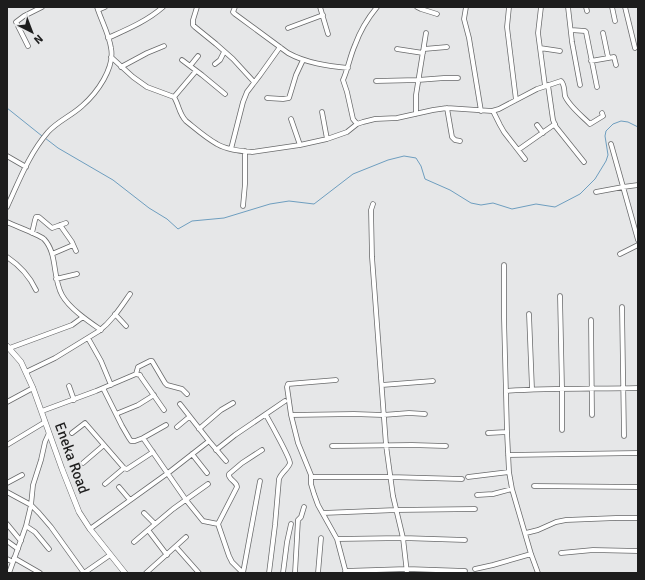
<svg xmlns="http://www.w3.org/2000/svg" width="645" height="580" font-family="Signika,sans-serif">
  <rect width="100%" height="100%" fill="#e6e7e8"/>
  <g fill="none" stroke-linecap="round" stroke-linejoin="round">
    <path stroke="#6e9ebf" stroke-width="1" d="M7 108 42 136
      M45 138 58 148 113 180 149 208 167 219 178 229 192 221 224 218 270 204 289 201 314 204 353 174 388 160 404 156 416 158 421 166 425 179 450 190 471 203 481 205 493 203 512 209 536 204 555 207 580 194 595 179 606 161 608 155 605 136 606 131 613 124 621 121 628 122 638 127"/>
    <g stroke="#696a6b" stroke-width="5.5">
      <path id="minor" d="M197 7 193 20V25L195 27 216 44 233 59 254 82
        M235 7 233 12 235 14 288 53C306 63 328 66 348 68
        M320 7 328 34
        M417 7 421 9 437 14
        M466 7 464 19 469 38 481 111
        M509 7 507 27 516 100
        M541 7 538 33 545 86
        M568 7 572 42 580 85
        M586 7 587 11
        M612 7 615 21
        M625 7 635 48
        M98 10 105 7
        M288 28 323 15
        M571 30 585 31 586 32 597 87
        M603 33 608 57
        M108 38C128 29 147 21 163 7
        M28 46 16 22 24 16 42 7
        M540 48 560 51
        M397 49 423 53
        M424 49 447 47
        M111 57 133 77 147 87 174 97C179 105 179 114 186 121 196 129 206 138 217 144 227 150 241 151 252 152L300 145 327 139 322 112
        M182 60 202 75 225 94
        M591 61 614 57 616 65
        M215 64 220 60 224 52
        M190 66 198 56
        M121 67 147 53 164 46
        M376 81 418 80 444 78H458
        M548 85 553 120 556 127 584 162
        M174 97 196 71
        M267 98 283 99 289 98 296 75 303 60
        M447 108 452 137 455 140 460 141
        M493 111 500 125 504 132 525 159
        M416 114V95L426 33
        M291 119 300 145
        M357 124 353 119 347 92 343 80C348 69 350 56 355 45 360 31 368 18 377 7
        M537 125 543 133
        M327 139 347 132 357 124 363 122 375 119 397 118 433 110 447 108 492 111 499 109 537 89 561 81C565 85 564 91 565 96 569 106 583 117 590 124L603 116 602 113
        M611 144 638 240
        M231 149 243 102 247 92 260 75 280 47
        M518 150 555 124
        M7 156 26 167
        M596 192 623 187 638 185
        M373 204 371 210 372 257 386 445 393 496 403 538 407 573
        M243 206 245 184V151
        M7 207C19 181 29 154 48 132 58 121 71 116 82 106 97 93 115 68 111 48 109 34 101 20 97 7
        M7 222C15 226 38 234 44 239 58 254 52 277 62 295 69 308 88 321 101 330
        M60 225 72 242 76 251
        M32 233 35 220 36 217H39L52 228 66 223
        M52 254 73 245
        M620 254 638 245
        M7 257C19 265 30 277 36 290
        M504 265V318L507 432
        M56 279 77 274
        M560 296 562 388V430
        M622 307 624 436
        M115 314 126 326
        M529 314 532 389
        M591 320 592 415
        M88 338 101 361 111 385
        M7 349 72 325 83 317
        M26 372 55 358 99 331C112 321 121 307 130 294
        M136 374 138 367 150 361H152L165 383 167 385 182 389 187 394
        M136 374 140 375 141 377 164 410
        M336 380 288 384 287 387 291 415 298 443 311 475V484L314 494 318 505 337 539 346 573
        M382 385 433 381
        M69 386 74 400
        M103 388 122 426 129 438 131 441H135L143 438 166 425
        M506 391C550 388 594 389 638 388
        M7 402 33 388
        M180 404 209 441 226 461
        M42 411 96 391 136 374
        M116 414 138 405 154 395
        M266 415C270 422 290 458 290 463 289 468 281 473 279 479L275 525 269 573
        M291 415 354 414 383 415 409 413 425 414
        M177 427 189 417
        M199 429 221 410 233 403
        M72 433 85 423 124 468 127 469 153 452
        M488 433 507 432 509 472 512 489 531 554 538 573
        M143 438 186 500 203 521 218 524
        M7 445 45 422
        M332 446 412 445 446 446
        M216 450 235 435 285 401
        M192 454 207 473
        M508 455 638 453
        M83 463 104 445
        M311 477H390L462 479
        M468 477 509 472
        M7 483 22 475
        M105 484 124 468
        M534 486 638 487
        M119 487 130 500
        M7 492 31 505 39 513 51 527 84 573
        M477 495 493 494 512 489
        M144 513 155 524
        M323 513 396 510 475 509
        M7 524 21 541
        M218 524 237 487C237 482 231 481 229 476V474L242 463 262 450
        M218 524 229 556 232 562 243 573
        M26 526 35 532 49 549
        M90 529 168 473 209 441
        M526 533 538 530 556 522 566 520 616 518H638
        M337 539 403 538 465 540
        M7 541 18 549
        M134 542 148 530
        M176 547 199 573
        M561 553 593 550 638 551
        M167 555 148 530 173 509 208 484
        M14 558 40 573
        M7 559 13 562
        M475 569 493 565 531 554
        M345 571 407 569 465 571
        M9 573 26 526 31 505 33 485 41 460 45 442 49 433
        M84 573 110 555
        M146 573 186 537
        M243 573 260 481
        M283 573 287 542 291 524
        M295 573 298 520 301 517 304 507
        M318 573 321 538"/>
    </g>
    <g stroke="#696a6b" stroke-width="6">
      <path id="major" d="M7 346 21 362 33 388 62 469 79 512 90 529 125 573"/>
    </g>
    <use href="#minor" stroke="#fff" stroke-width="4"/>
    <use href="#major" stroke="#fff" stroke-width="5"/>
  </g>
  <g text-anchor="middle" stroke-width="4" stroke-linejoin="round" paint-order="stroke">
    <g font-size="15" fill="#1d1d1d" stroke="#e6e7e8">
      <text transform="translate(72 458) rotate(70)" y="5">Eneka Road</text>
    </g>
  </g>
  <rect width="645" height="580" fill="none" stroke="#1d1d1d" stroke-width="16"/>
  <g transform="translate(32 32) rotate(138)" stroke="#e6e7e8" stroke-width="3" paint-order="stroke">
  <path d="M0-3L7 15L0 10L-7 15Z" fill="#1d1d1d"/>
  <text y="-6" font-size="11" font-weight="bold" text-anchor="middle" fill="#1d1d1d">N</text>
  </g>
</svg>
